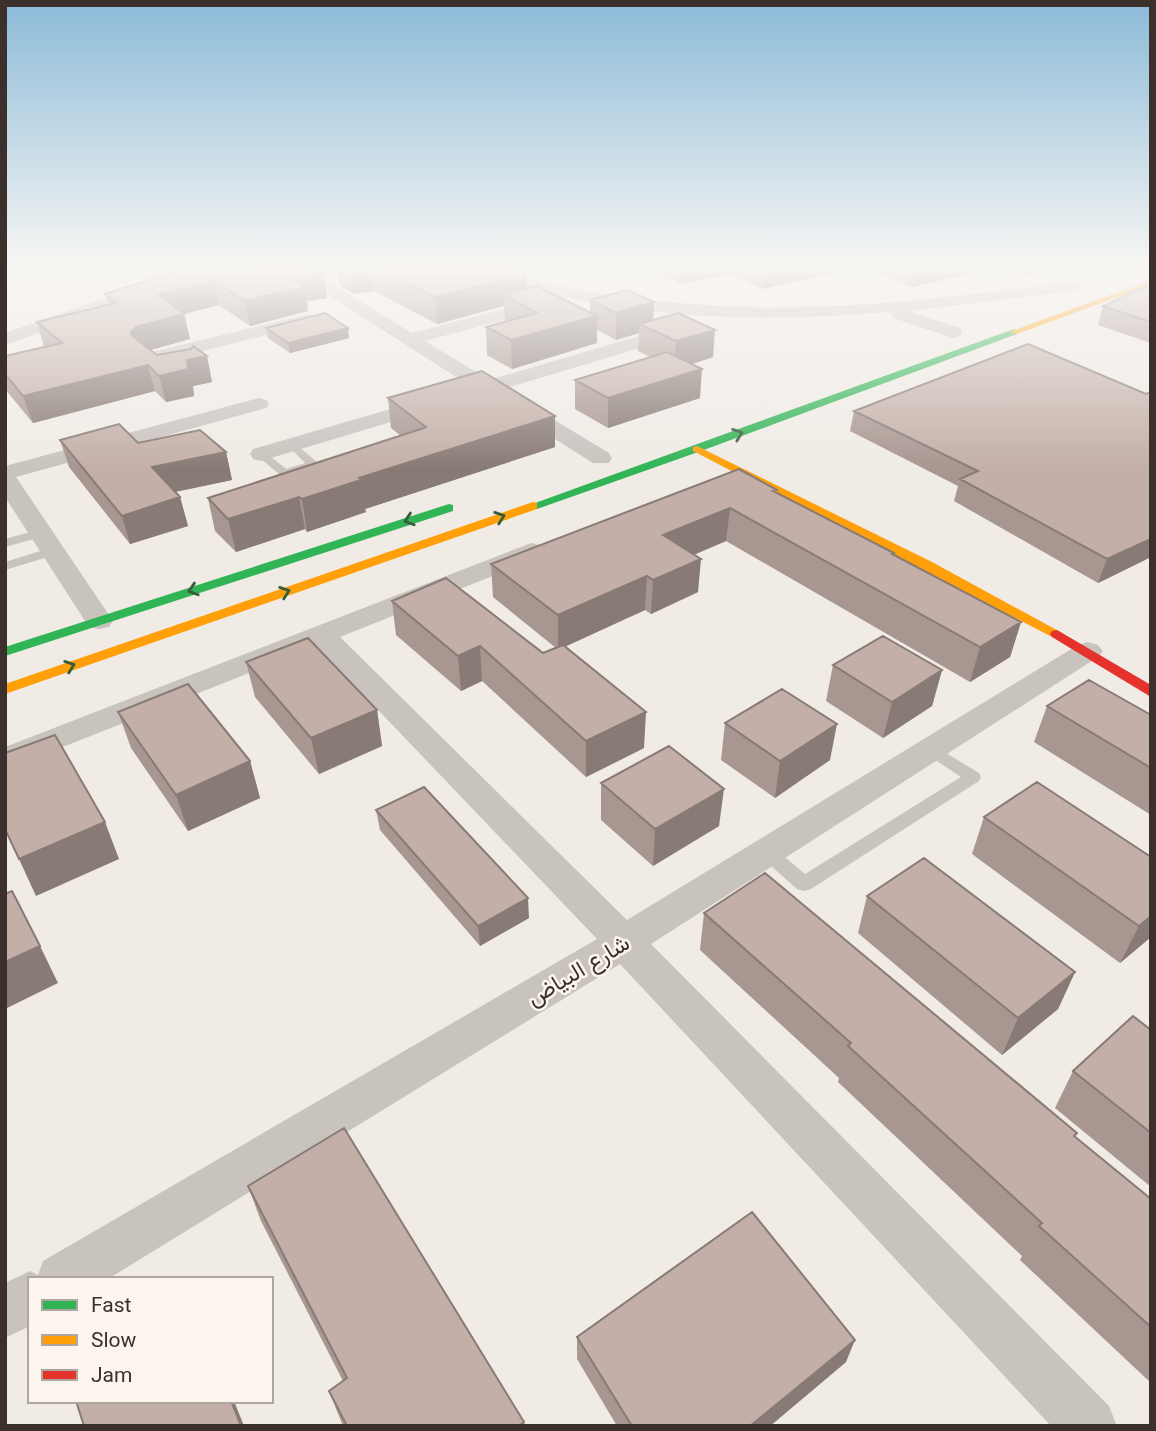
<svg xmlns="http://www.w3.org/2000/svg" width="1156" height="1431" font-family="Roboto,Vazirmatn,sans-serif">
  <rect width="100%" height="100%" fill="#f0ebe5"/>
  <g fill="none" stroke-linecap="round" stroke-linejoin="round">
    <path fill="#c9c3be" fill-rule="evenodd" d="M292 441 317 462V466L284 478 255 454 265 452 286 469 305 463 286 444Z
      M41 529 45 530V536L5 547V539Z
      M53 547 59 551 58 554 5 570V562Z
      M931 744 979 773 981 777 979 781 811 889 804 891 797 889 761 857 758 852 761 847H773L805 874 961 777 925 753 923 749Z"/>
    <path fill="#c9c3be" fill-rule="evenodd" d="M188 269H212L210 272 5 345V333Z
      M288 269H308L412 333 544 298 550 299 553 303 550 307 425 341 489 380 673 326H687L689 330 687 334 503 389 609 453 612 458 609 463H593L484 394 261 461 253 459 250 454 253 449 470 386Z
      M466 269C500 269 518 278 549 284 596 294 644 300 692 304 819 315 949 298 1075 281L1083 286 1075 291 908 311 960 328 962 332 960 336 953 338 893 318 891 312C801 319 709 321 619 307 568 300 518 287 468 272Z
      M309 314 318 319 315 323 155 363 145 357 148 353Z
      M259 398 266 400 269 404 266 408 16 477 113 621 109 627 99 629 89 627 5 497V466Z
      M531 543 540 545 544 551 540 557 340 637 627 920 1078 645 1088 642 1098 645 1103 651 1098 657 651 944 1109 1406 1117 1426H1051L620 964 108 1279H30V1326L5 1338V1283L30 1271 38 1275 43 1261 597 939 317 646 5 770V747Z"/>
    <path fill="#30b455" fill-rule="evenodd" d="M1014 329 1019 332 1017 334 701 451 537 509H529L527 506Z
      M449 504 453 505V511L5 656V647Z"/>
    <path fill="#ff9f0a" fill-rule="evenodd" d="M1151 280V285L1017 334 1009 332Z
      M697 446 932 562 1064 634 1057 638 1052 637 693 451V447Z
      M533 502 537 503V509L5 694V684Z"/>
    <path fill="#e5322d" fill-rule="evenodd" d="M1057 630 1151 685V697L1052 637 1050 634 1052 631Z"/>
  </g>
  <path fill="#a89690" d="M183 269H521L527 289 590 313V300L654 319 713 357 692 364 700 398 608 428 575 409V380L650 357 638 351 639 333 616 340 597 330V343L512 369 487 355 486 327 505 321 504 306 437 324 374 291 353 294 339 285 337 270 322 273 327 298 307 301 308 311 250 326 219 305 184 314 190 339 151 350 157 355 207 356 212 382 193 386 194 396 166 402 155 391 33 423 5 389V356L44 347 37 322 108 305 105 294Z
    M651 269H851L762 289 731 274 680 284Z
    M866 269H992L912 287Z
    M1007 269H1051L1024 275Z
    M1151 284V343L1098 325 1103 306Z
    M266 328 349 338 290 353 268 338Z
    M1151 392V557L1098 583 954 501 958 486 850 431 854 411 1146 394Z
    M388 398 555 416V447L365 509 366 512 307 532 305 529 236 552 215 531 208 498 401 436 391 428Z
    M60 440 138 443 226 452 232 480 175 492 180 497 188 526 130 544 69 467Z
    M776 493 1021 622 1010 657 970 682 726 541 694 555 698 592 651 614 645 610 565 646 644 748 586 777 482 681 461 691 396 635 392 601 543 653 556 648 493 597 491 564Z
    M246 662 377 710 382 746 319 774 255 697Z
    M833 665 942 670 932 706 883 738 826 701Z
    M1047 706 1151 715V815L1034 742Z
    M118 712 250 761 260 798 188 831 131 748Z
    M725 723 830 760 775 798 721 760Z
    M1037 782 1151 937 1120 963 972 854 984 817Z
    M601 783 719 826 653 866 601 820Z
    M376 810 529 918 480 946 380 830Z
    M867 896 1075 972 1058 1009 1002 1055 858 933Z
    M704 913 1077 1133 1075 1136 1151 1199V1383L1020 1260 1022 1256 838 1082 839 1078 700 950Z
    M1151 1030V1187L1055 1108 1073 1071Z
    M248 1186 524 1422 525 1426H343L329 1391 343 1381 261 1221Z
    M577 1337 846 1362 770 1426H617L577 1359Z"/>
  <path fill="#887a75" d="M320 269H337V270L320 273Z
    M350 269H372L374 291 353 294Z
    M681 269H731V274L680 284Z
    M764 269H851L762 289Z
    M915 269H992L912 287Z
    M1026 269H1051L1024 275Z
    M527 272V297L504 295V306L437 324 435 297Z
    M324 274 327 298 307 301 308 311 250 326 245 301 291 279Z
    M214 281 219 305 165 319 159 295Z
    M654 302 653 329 639 324V333L616 340V313Z
    M184 314 190 339 142 352 138 357 131 332 136 327Z
    M597 316V343L512 369 511 340Z
    M348 328 349 338 290 353 288 343Z
    M715 330 713 357 674 370 676 341Z
    M207 356 212 382 193 386 194 396 166 402 159 376 187 360Z
    M148 365 155 391 33 423 23 396Z
    M702 369 700 398 608 428V398Z
    M555 416V447L365 509 366 512 307 532 302 499 359 478Z
    M226 452 232 480 160 495 152 467Z
    M180 497 188 526 130 544 122 516Z
    M299 497 305 529 236 552 228 519Z
    M730 508 726 541 661 568 663 535Z
    M1151 539V557L1098 583 1107 559Z
    M701 559 698 592 651 614 653 580Z
    M647 576 645 610 558 650V615Z
    M1021 622 1010 657 970 682 980 647Z
    M480 646 482 681 461 691 458 656Z
    M942 670 932 706 883 738 892 702Z
    M377 710 382 746 319 774 311 738Z
    M646 712 644 748 586 777V741Z
    M837 724 830 760 775 798 780 761Z
    M250 761 260 798 188 831 176 795Z
    M724 789 719 826 653 866 655 829Z
    M105 822 119 859 36 896 19 859Z
    M528 898 529 918 480 946 478 926Z
    M1151 916V937L1120 963 1139 926Z
    M40 946 58 983 5 1009V962Z
    M1075 972 1058 1009 1002 1055 1018 1018Z
    M855 1340 846 1362 770 1426H750Z
    M231 1401H234L244 1426H241Z"/>
  <path fill="#c3afa7" stroke="#887a75" stroke-width="2" d="M183 269H315L324 274 291 279 305 287 245 301 214 281 159 295 184 314 136 327 131 332 132 336 157 355 191 349 193 346 207 356 187 360 188 369 159 376 148 365 23 396 5 374V356L62 343 37 322 116 303 105 294Z
    M379 269H521L527 272 526 274 435 297Z
    M1151 284V322L1103 306Z
    M537 286 597 316 511 340 486 327 537 313 504 295Z
    M627 290 654 302 616 313 590 300Z
    M325 313 348 328 288 343 266 328Z
    M678 313 715 330 676 341 639 324Z
    M1028 344 1146 394 1151 392V539L1107 559 960 479 978 471 854 411Z
    M667 352 702 369 608 398 575 380Z
    M482 371 555 416 359 478 361 480 302 499 299 497 228 519 208 498 424 428 426 427 388 398Z
    M119 424 138 443 200 430 226 452 152 467 180 497 122 516 60 440Z
    M739 469 777 490 773 491 894 553 892 554 1021 622 980 647 730 508 663 535 701 559 653 580 647 576 558 615 491 564Z
    M446 578 543 653 563 645 646 712 586 741 480 646 458 656 392 601Z
    M883 636 942 670 892 702 833 665Z
    M308 638 377 710 311 738 246 662Z
    M1089 680 1151 715V768L1047 706Z
    M188 684 250 761 176 795 118 712Z
    M782 689 837 724 780 761 725 723Z
    M55 735 105 822 19 859 5 829V753Z
    M669 746 724 789 655 829 601 783Z
    M1037 782 1151 857V916L1139 926 984 817Z
    M424 787 528 898 478 926 376 810Z
    M924 858 1075 972 1018 1018 867 896Z
    M765 873 1077 1133 1074 1136 1151 1199V1327L1039 1226 1042 1223 848 1046 851 1043 704 913Z
    M12 891 40 946 5 962V894Z
    M1133 1016 1151 1030V1133L1073 1071Z
    M344 1128 524 1422 519 1426H347L329 1391 347 1378 248 1186Z
    M752 1212 855 1340 750 1426H632L577 1337Z
    M76 1401H231L241 1426H84Z"/>
  <defs><path id="oneway-chevron" d="M-2-3.5L2.5 0L-2 3.5" fill="none" stroke-width="1.6" stroke-linecap="round" stroke-linejoin="round" transform="scale(1.75)"/></defs>
  <g stroke="#375e3a">
    <use href="#oneway-chevron" transform="translate(738 434) rotate(-20)"/>
    <use href="#oneway-chevron" transform="translate(500 517) rotate(-19)"/>
    <use href="#oneway-chevron" transform="translate(409 520) rotate(162)"/>
    <use href="#oneway-chevron" transform="translate(193 590) rotate(162)"/>
    <use href="#oneway-chevron" transform="translate(285 592) rotate(-19)"/>
    <use href="#oneway-chevron" transform="translate(70 666) rotate(-19)"/>
  </g>
  <linearGradient id="sky" x2="0" y2="1"><stop stop-color="#8bbad8"/><stop offset="0.57" stop-color="#f8f6f3"/><stop offset="1" stop-color="#f8f6f3" stop-opacity="0"/></linearGradient>
  <rect width="1156" height="469" fill="url(#sky)"/>
  <g text-anchor="middle" stroke-width="5" stroke-linejoin="round" paint-order="stroke">
    <g font-size="23" fill="#3b302b" stroke="#fbf5ee">
      <text transform="translate(578 970) rotate(-31)" y="8">شارع البياض</text>
    </g>
  </g>
  <rect width="1156" height="1431" fill="none" stroke="#3b302b" stroke-width="14"/>
  <rect x="28" y="1277" width="245" height="126" fill="#fbf5ee" stroke="#aea6a0" stroke-width="2"/>
  <rect x="42" y="1300" width="35" height="10" fill="#30b455" stroke="#aea6a0" stroke-width="2"/>
  <text x="91" y="1312" font-size="21" fill="#3b302b">Fast</text>
  <rect x="42" y="1335" width="35" height="10" fill="#ff9f0a" stroke="#aea6a0" stroke-width="2"/>
  <text x="91" y="1347" font-size="21" fill="#3b302b">Slow</text>
  <rect x="42" y="1370" width="35" height="10" fill="#e5322d" stroke="#aea6a0" stroke-width="2"/>
  <text x="91" y="1382" font-size="21" fill="#3b302b">Jam</text>
</svg>
